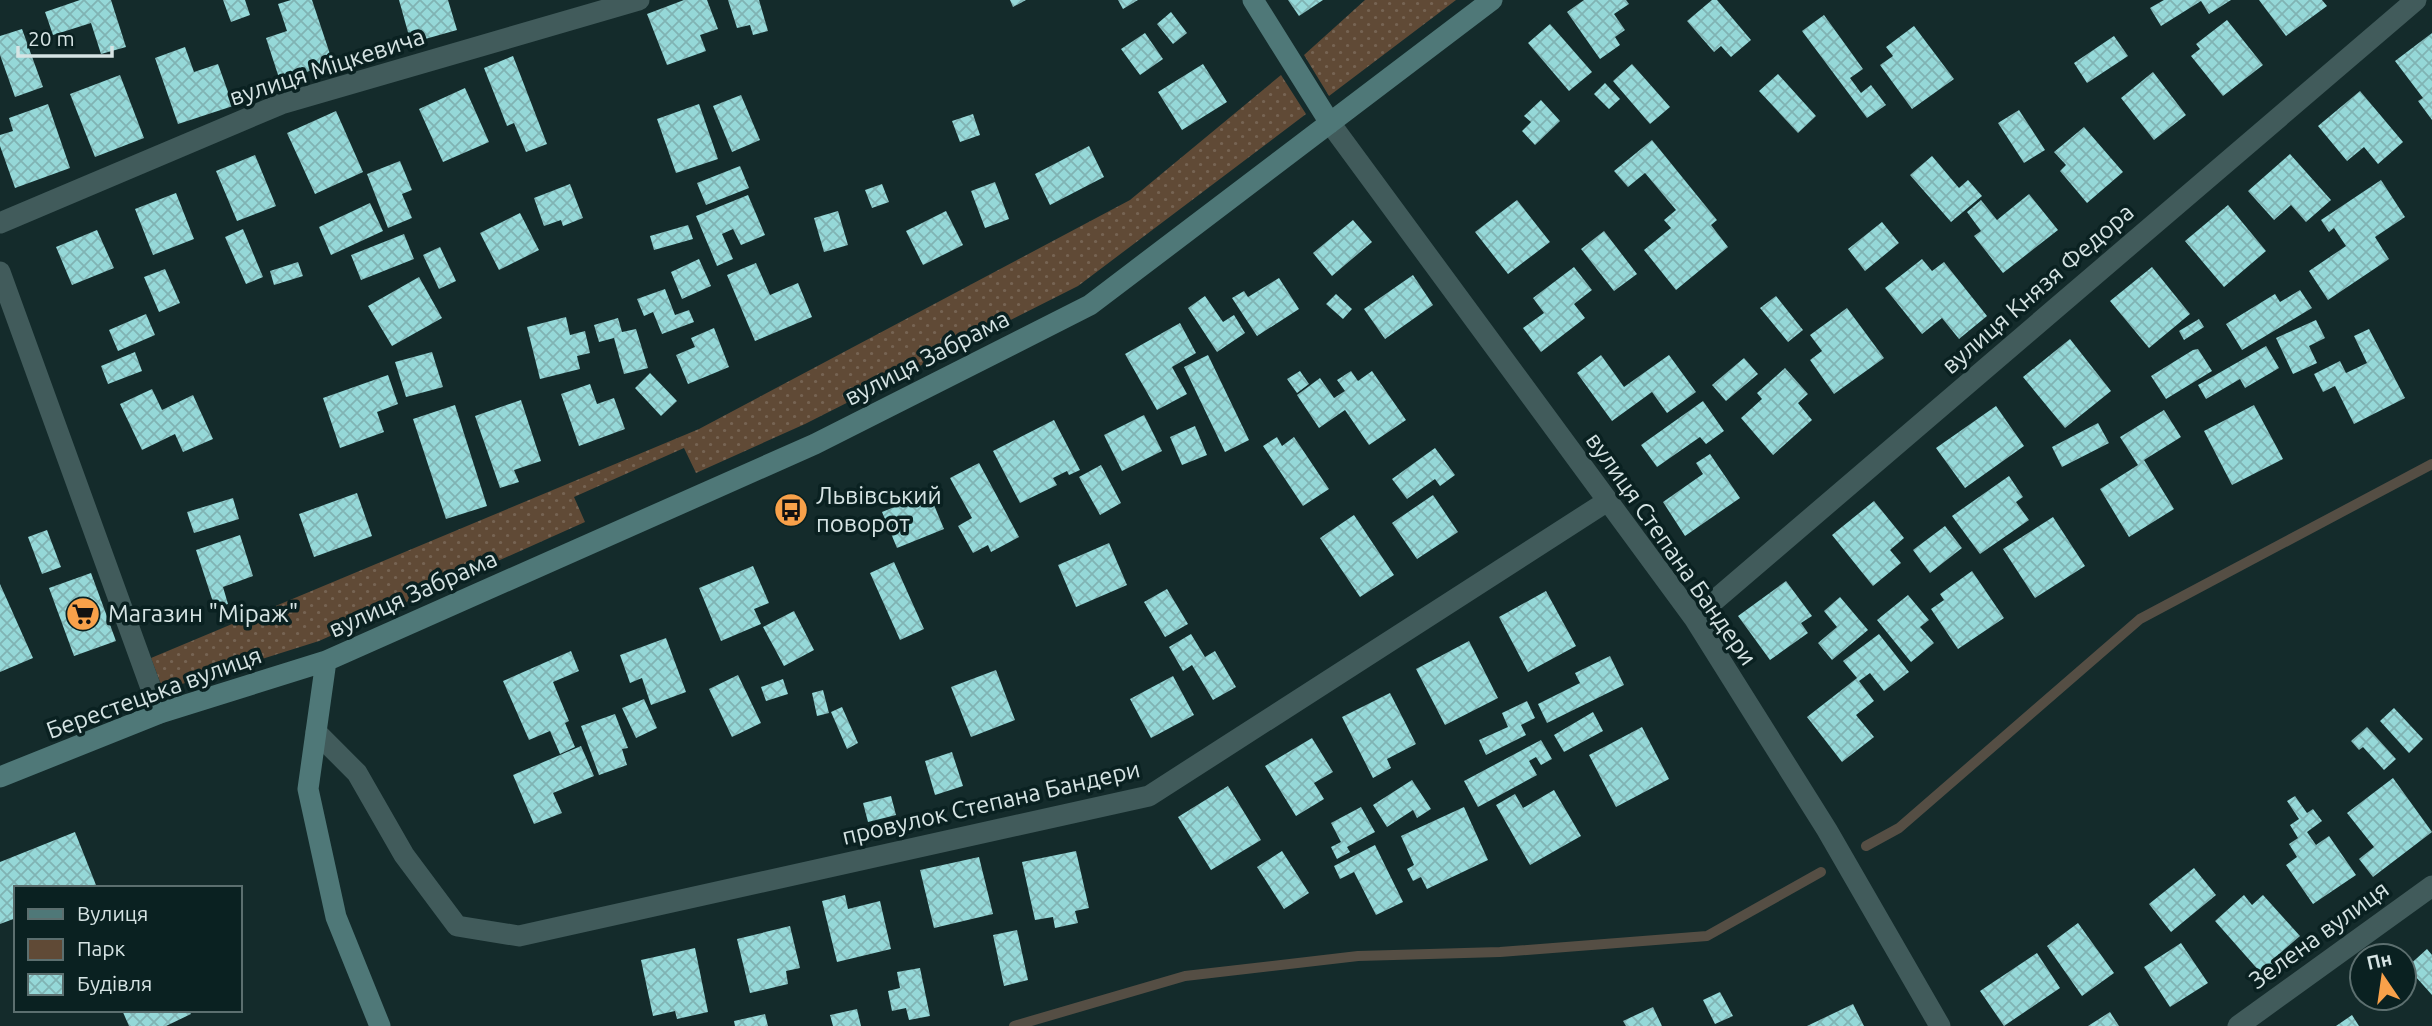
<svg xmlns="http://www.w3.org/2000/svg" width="2432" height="1026" font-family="Ubuntu,sans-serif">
  <defs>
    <pattern id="green-dots" width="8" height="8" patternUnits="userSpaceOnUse" patternTransform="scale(1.75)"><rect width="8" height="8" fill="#604a36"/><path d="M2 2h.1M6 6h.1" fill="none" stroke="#766453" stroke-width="1.8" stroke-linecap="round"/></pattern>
    <pattern id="building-cross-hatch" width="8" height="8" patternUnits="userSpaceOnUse" patternTransform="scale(1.75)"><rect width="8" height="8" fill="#95d8d8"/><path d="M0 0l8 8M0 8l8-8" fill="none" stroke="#80b3b3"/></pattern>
  </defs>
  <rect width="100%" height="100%" fill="#142b2b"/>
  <path fill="url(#green-dots)" d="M1365 0H1456L1329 96 1304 55Z
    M1281 75 1306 114 1078 286 805 424 696 473 684 448 574 497 585 522 319 641 163 690 151 658 699 429 1130 200Z"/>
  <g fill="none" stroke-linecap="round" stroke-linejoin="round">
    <path stroke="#554e44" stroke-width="10" d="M1866 846 1899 828 2140 619 2432 464
      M1014 1026 1185 976 1358 956 1500 952 1707 936 1821 872"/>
  </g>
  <path fill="url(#building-cross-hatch)" d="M80 0H111L126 47 101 54 91 23 53 35 45 12Z
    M223 0H245L250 15 231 22Z
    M291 0H312L333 63 280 81 266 38 287 31 278 4Z
    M399 0H448L457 30 411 43Z
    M684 0H707L718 29 700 35 706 51 667 65 647 14Z
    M728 0H759L768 31 753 35 750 25 737 28Z
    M1010 0H1026L1013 7Z
    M1118 0H1138L1123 9Z
    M1288 0H1323L1299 16Z
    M1584 0H1626L1629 4 1614 14 1625 30 1615 37 1620 45 1600 59 1567 12Z
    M1712 0H1717L1751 40 1731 57 1721 46 1714 52 1687 21Z
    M2164 0H2231L2209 14 2201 1 2161 26 2150 8Z
    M2259 0H2322L2327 6 2286 36Z
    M1171 12 1187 33 1173 44 1157 24Z
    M1824 15 1863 69 1850 78 1861 93 1871 85 1886 105 1867 118 1802 31Z
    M2227 20 2263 65 2223 96 2191 56 2200 49 2196 44Z
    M1550 24 1592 72 1569 91 1528 43Z
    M1914 26 1954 79 1912 109 1880 65 1893 56 1886 47Z
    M22 29 43 87 15 97 0 55V36Z
    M1145 33 1163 59 1140 75 1121 49Z
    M2432 33V120L2418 101 2423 98 2395 61Z
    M2114 36 2128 56 2087 83 2074 63Z
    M185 47 194 72 218 64 233 106 178 124 155 58Z
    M513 56 547 144 526 152 514 123 507 126 484 68Z
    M1203 64 1227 102 1182 130 1158 92Z
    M1632 64 1670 107 1650 124 1613 81Z
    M2153 72 2186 115 2154 140 2121 98Z
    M1778 74 1816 116 1798 133 1759 91Z
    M120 75 144 138 95 157 70 94Z
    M1605 83 1620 99 1609 109 1594 94Z
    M465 88 489 142 443 162 419 109Z
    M2360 91 2403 142 2378 164 2364 147 2347 161 2318 126Z
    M741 95 760 140 732 152 713 106Z
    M1541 100 1560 121 1535 145 1522 131 1531 122 1524 116Z
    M48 104 70 168 15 188 0 146V135L13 131 9 118Z
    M699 104 718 159 676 173 657 119Z
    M2019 110 2045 150 2024 163 1998 123Z
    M336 111 363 172 315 194 287 133Z
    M973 114 980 135 960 142 952 121Z
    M2084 127 2123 172 2087 203 2060 171 2066 165 2054 152Z
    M1652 140 1717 220 1711 225 1728 247 1676 290 1644 250 1671 228 1664 220 1676 210 1645 173 1628 187 1614 171Z
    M1089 146 1104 177 1050 205 1035 174Z
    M2290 154 2331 200 2306 222 2291 205 2274 220 2248 191Z
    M255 155 276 206 237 221 216 171Z
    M1932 156 1959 188 1968 180 1982 196 1951 222 1910 175Z
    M400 161 412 190 402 194 412 218 388 228 367 174Z
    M740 166 749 188 706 205 697 183Z
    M2381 180 2405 217 2375 237 2389 259 2328 300 2309 271 2346 246 2334 228 2329 232 2321 220Z
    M995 182 1009 219 985 228 971 191Z
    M570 184 583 218 563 226 561 220 544 226 534 198Z
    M882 184 889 202 872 208 865 190Z
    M176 193 194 239 153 255 135 209Z
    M2029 194 2058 230 2003 273 1974 236 1981 231 1967 212 1981 200 1997 220Z
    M748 195 765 235 741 245 733 229 722 234 733 259 717 266 696 216Z
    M1517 200 1550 242 1508 274 1475 232Z
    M370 203 383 231 331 255 319 227Z
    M2228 205 2266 251 2224 287 2185 241Z
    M838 211 848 245 824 252 814 218Z
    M946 211 963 245 923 265 906 231Z
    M520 213 539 250 499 270 480 233Z
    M1353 220 1372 242 1332 276 1313 253Z
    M1882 222 1899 243 1865 271 1848 249Z
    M688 225 693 239 654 250 650 236Z
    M243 229 263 277 246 284 225 237Z
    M97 230 114 268 72 285 56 247Z
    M1604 231 1637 274 1614 291 1581 249Z
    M404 234 414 259 361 280 351 255Z
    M440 247 456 281 439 289 423 255Z
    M699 259 711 286 682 299 671 272Z
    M1922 259 1932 271 1944 262 1987 316 1959 339 1942 318 1922 334 1885 288Z
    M298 262 303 276 274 285 270 271Z
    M756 263 770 295 798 283 812 317 755 341 727 275Z
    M1574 267 1592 290 1574 304 1585 318 1541 352 1523 328 1544 313 1533 298Z
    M2152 267 2190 314 2149 348 2110 301Z
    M165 269 180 303 159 312 144 277Z
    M1413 275 1433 305 1385 339 1364 309Z
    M419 277 442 318 392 346 368 306Z
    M1279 278 1299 309 1257 336 1232 298 1244 291 1248 297Z
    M665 289 675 315 689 310 694 322 662 334 653 312 644 316 637 299Z
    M2300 290 2312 308 2242 350 2226 324 2275 294 2280 302Z
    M1336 294 1352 309 1343 319 1326 304Z
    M1205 296 1223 322 1234 315 1245 333 1217 352 1188 308Z
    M1776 296 1803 330 1788 342 1760 308Z
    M1847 308 1884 358 1834 394 1810 360 1822 351 1810 335Z
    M146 314 155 335 118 351 109 330Z
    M566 317 570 335 585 331 590 353 577 356 580 369 540 379 527 327Z
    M618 318 622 332 636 329 648 368 624 374 614 338 599 342 594 325Z
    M2199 319 2204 327 2184 340 2179 331Z
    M2316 320 2325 338 2309 346 2317 363 2293 374 2276 338Z
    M1180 323 1196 353 1172 367 1187 394 1157 410 1125 354Z
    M714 328 729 367 688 384 676 355 695 347 691 338Z
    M2369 329 2405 398 2354 424 2335 386 2323 392 2314 374 2340 361 2346 373 2367 363 2354 336Z
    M2070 339 2111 391 2065 428 2023 377Z
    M2266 346 2279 368 2245 388 2240 379 2206 399 2198 385Z
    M2198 349 2212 371 2166 399 2151 376 2193 350Z
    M135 352 142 371 108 384 101 366Z
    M432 352 443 387 406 397 395 362Z
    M1208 355 1249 440 1225 452 1184 367Z
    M1601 355 1624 387 1669 355 1696 392 1667 413 1652 392 1612 421 1577 373Z
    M1744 358 1758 374 1726 401 1712 385Z
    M1785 368 1808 394 1798 403 1812 420 1773 455 1741 418 1762 399 1757 393Z
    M1300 371 1309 384 1297 393 1287 379Z
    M1351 371 1358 381 1372 371 1406 420 1369 445 1345 410 1319 428 1297 395 1320 378 1334 398 1345 391 1337 380Z
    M650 373 677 401 661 416 635 388Z
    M388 375 398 404 377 412 384 432 340 448 323 398Z
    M590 384 597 404 614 398 625 429 579 446 561 394Z
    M152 389 162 410 193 395 213 439 183 452 175 434 142 450 120 404Z
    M521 400 541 461 514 470 519 482 500 488 475 416Z
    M1703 401 1724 431 1706 444 1700 437 1657 467 1641 445Z
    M455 405 487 506 446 519 413 419Z
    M2254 405 2283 459 2232 485 2204 431Z
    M1996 406 2024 446 1965 488 1936 448Z
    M2164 410 2181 437 2144 460 2174 509 2129 537 2100 489 2138 465 2120 437Z
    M1144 415 1162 451 1122 471 1104 435Z
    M1054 420 1080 470 1069 475 1067 471 1053 478 1057 485 1020 503 993 451Z
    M2098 423 2109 443 2062 467 2052 447Z
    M1195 426 1207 455 1182 465 1170 437Z
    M1277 437 1282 446 1294 437 1329 489 1303 506 1263 446Z
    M1435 448 1455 475 1440 486 1435 479 1407 499 1392 479Z
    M1710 454 1740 498 1685 536 1663 502 1703 474 1696 463Z
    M979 463 1019 537 991 552 988 545 973 553 958 526 972 518 950 478Z
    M1101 465 1121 503 1100 515 1079 477Z
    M2009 476 2023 497 2016 502 2029 520 1980 554 1952 516Z
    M357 493 372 536 314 557 299 514Z
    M929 493 944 529 897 548 882 512Z
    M1433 495 1458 532 1417 559 1392 523Z
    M233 498 239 519 194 533 187 512Z
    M1874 501 1904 538 1890 550 1901 563 1873 586 1832 535Z
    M1354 515 1394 575 1360 597 1320 538Z
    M2053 517 2085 566 2035 598 2003 549Z
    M1945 526 1962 548 1930 573 1913 550Z
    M47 530 61 567 42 574 28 537Z
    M240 535 253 576 223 587 228 604 215 608 196 550Z
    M1109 543 1127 585 1076 607 1058 565Z
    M894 562 924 629 900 640 870 573Z
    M753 566 769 603 754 609 761 624 721 641 699 588Z
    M1972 571 2004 618 1958 649 1931 609 1944 600 1940 594Z
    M91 573 116 641 74 656 49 588Z
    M1786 581 1812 616 1801 623 1808 633 1770 660 1738 616Z
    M0 584 33 658 0 672Z
    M1167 589 1188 624 1165 637 1144 602Z
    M1546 591 1576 646 1528 672 1499 617Z
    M1908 595 1929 620 1920 627 1934 643 1911 662 1877 620Z
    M1840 597 1868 630 1832 660 1818 643 1837 627 1824 611Z
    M794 611 814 650 784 666 763 627Z
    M1191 634 1205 657 1215 651 1236 687 1213 700 1192 665 1183 671 1169 647Z
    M1879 634 1909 672 1884 691 1870 673 1859 681 1874 701 1856 715 1874 737 1842 762 1807 717 1857 678 1843 661Z
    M666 638 686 692 651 705 642 678 630 683 620 655Z
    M1469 641 1498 698 1445 725 1416 669Z
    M571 651 579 671 553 682 569 721 565 723 575 747 560 754 550 731 529 740 503 681Z
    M1610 656 1624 685 1547 723 1538 704 1580 683 1575 673Z
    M996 670 1015 720 971 737 951 687Z
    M738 675 761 723 732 737 709 689Z
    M1173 676 1194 715 1151 738 1130 699Z
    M783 679 788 694 766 701 761 687Z
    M823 690 829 713 817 716 812 693Z
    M1390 693 1416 744 1387 759 1391 768 1373 778 1342 717Z
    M644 699 657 728 636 738 622 708Z
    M1527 701 1535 718 1521 725 1526 735 1486 755 1479 740 1508 727 1502 713Z
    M842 707 858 743 847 749 831 712Z
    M2394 708 2423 739 2409 753 2380 721Z
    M1593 712 1603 731 1564 752 1554 735Z
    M615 714 628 748 622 749 627 765 599 775 581 726Z
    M1642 727 1669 779 1616 807 1589 755Z
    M2367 727 2396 759 2384 770 2363 747 2359 750 2351 741Z
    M1312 738 1333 772 1314 783 1324 799 1296 816 1265 766Z
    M1541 740 1552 759 1541 765 1536 757 1529 761 1537 775 1478 807 1464 781Z
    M581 746 594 776 553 793 562 813 534 824 513 775Z
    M952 752 963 786 935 795 925 761Z
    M2393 778 2432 832 2373 877 2359 859 2374 847 2347 813Z
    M1412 780 1431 809 1417 818 1413 810 1387 827 1373 805Z
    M1228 786 1261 840 1211 870 1178 817Z
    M1554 790 1581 836 1530 865 1496 805 1515 794 1523 808Z
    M891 796 896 815 868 822 863 803Z
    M2295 796 2307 813 2313 809 2322 821 2307 832 2316 845 2329 836 2356 875 2313 904 2286 865 2297 857 2289 844 2298 838 2290 825 2299 819 2287 801Z
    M1361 807 1375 832 1347 847 1350 852 1337 859 1331 847 1341 842 1331 823Z
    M1464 807 1488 860 1427 889 1421 877 1413 881 1407 869 1414 865 1401 836Z
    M75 832 96 885 16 888V918L0 924V862Z
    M1375 845 1403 902 1376 915 1354 872 1340 879 1334 866Z
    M1076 851 1089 908 1075 911 1078 923 1055 928 1053 917 1035 920 1022 862Z
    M1282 851 1309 893 1284 909 1257 867Z
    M979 857 993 914 934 928 920 870Z
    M2194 868 2216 895 2171 932 2149 904Z
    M845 895 848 909 880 901 891 949 837 962 822 901Z
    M2244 895 2252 905 2263 895 2300 936 2278 955 2286 964 2268 981 2215 921Z
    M2078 923 2114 973 2082 996 2047 946Z
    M790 926 800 968 786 971 788 984 750 993 737 939Z
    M1017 930 1028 980 1004 986 993 935Z
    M2181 943 2208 983 2170 1007 2144 967Z
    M695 948 708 1012 677 1019 675 1011 653 1016 641 960Z
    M2427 949 2432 955V995L2407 967Z
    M2037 953 2060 988 2004 1026 1980 991Z
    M920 968 930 1016 909 1020 906 1008 892 1011 888 991 900 988 897 972Z
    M1720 992 1733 1016 1715 1024 1703 1000Z
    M1853 1004 1864 1026H1807Z
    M1653 1007 1662 1026H1626L1623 1021Z
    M857 1009 861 1026H833L830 1015Z
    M122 1010H189L191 1014 166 1026H129Z
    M2110 1012 2119 1026H2088Z
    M765 1014 768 1026H735L734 1021Z
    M2352 1015 2359 1026H2336Z"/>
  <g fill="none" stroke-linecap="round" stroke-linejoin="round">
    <path stroke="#415b5b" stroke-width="21" d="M1330 123 1694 618 1827 830 1940 1026
      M0 223 281 104 639 0
      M0 272 160 713
      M1694 618 2416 0
      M316 732 357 773 404 855 457 926 519 936 1149 796 1606 502
      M2238 1026 2432 886"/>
    <path stroke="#4f7878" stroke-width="21" d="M1253 0 1330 123
      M326 661 308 789 336 917 380 1026
      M0 777 160 713 326 661 815 444 1090 305 1492 0"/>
  </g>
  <defs>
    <g id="bus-disc" transform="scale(1.75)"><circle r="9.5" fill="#f8a14a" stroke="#0a2121"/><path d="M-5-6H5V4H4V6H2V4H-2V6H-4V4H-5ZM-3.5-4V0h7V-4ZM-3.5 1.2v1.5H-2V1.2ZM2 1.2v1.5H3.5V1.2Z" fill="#111"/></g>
    <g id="supermarket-disc" transform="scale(1.75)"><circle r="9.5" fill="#f8a14a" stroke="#0a2121"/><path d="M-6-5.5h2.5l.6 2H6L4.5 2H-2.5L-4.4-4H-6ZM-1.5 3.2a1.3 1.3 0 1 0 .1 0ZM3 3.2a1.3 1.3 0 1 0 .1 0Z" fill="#111"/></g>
  </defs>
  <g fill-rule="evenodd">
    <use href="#bus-disc" x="791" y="510"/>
    <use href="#supermarket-disc" x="83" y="614"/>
  </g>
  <g text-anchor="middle" stroke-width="7" stroke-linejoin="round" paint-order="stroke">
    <g font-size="24" fill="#d6e4e4" stroke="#0a2121">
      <text transform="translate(327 67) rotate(-18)" y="8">вулиця Міцкевича</text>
      <text transform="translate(2038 289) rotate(-41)" y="8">вулиця Князя Федора</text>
      <text transform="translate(927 358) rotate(-27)" y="8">вулиця Забрама</text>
      <text transform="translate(1671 549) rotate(55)" y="8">вулиця Степана Бандери</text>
      <text transform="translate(413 594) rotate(-24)" y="8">вулиця Забрама</text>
      <text transform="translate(154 693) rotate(-20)" y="8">Берестецька вулиця</text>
      <text transform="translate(991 803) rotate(-13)" y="8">провулок Степана Бандери</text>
      <text transform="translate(2319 935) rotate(-36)" y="8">Зелена вулиця</text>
    </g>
    <g font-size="24" fill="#d6e4e4" stroke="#0a2121" text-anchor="start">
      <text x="816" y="504">Львівський<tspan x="816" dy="28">поворот</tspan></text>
      <text x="108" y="622">Магазин "Міраж"</text>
    </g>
  </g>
  <rect x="14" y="886" width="228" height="126" fill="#0a2121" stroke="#5c6f6f" stroke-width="2"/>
  <rect x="28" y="909" width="35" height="10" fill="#4f7878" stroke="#5c6f6f" stroke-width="2"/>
  <text x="77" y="921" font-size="21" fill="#d6e4e4">Вулиця</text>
  <rect x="28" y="939" width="35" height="21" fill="#604a36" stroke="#5c6f6f" stroke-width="2"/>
  <text x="77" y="956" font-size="21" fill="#d6e4e4">Парк</text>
  <rect x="28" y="974" width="35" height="21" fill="url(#building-cross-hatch)" stroke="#5c6f6f" stroke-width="2"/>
  <text x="77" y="991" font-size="21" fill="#d6e4e4">Будівля</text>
  <g transform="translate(2383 977) rotate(347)"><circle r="33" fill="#0a2121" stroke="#5c6f6f" stroke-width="2"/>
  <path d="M0-5L12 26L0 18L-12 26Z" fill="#f8a14a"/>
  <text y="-10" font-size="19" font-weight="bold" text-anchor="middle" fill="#d6e4e4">Пн</text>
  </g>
  <path d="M18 46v10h94v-10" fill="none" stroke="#d6e4e4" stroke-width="3.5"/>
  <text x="28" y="46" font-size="21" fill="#d6e4e4" stroke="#0a2121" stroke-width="5" paint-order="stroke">20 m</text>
</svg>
